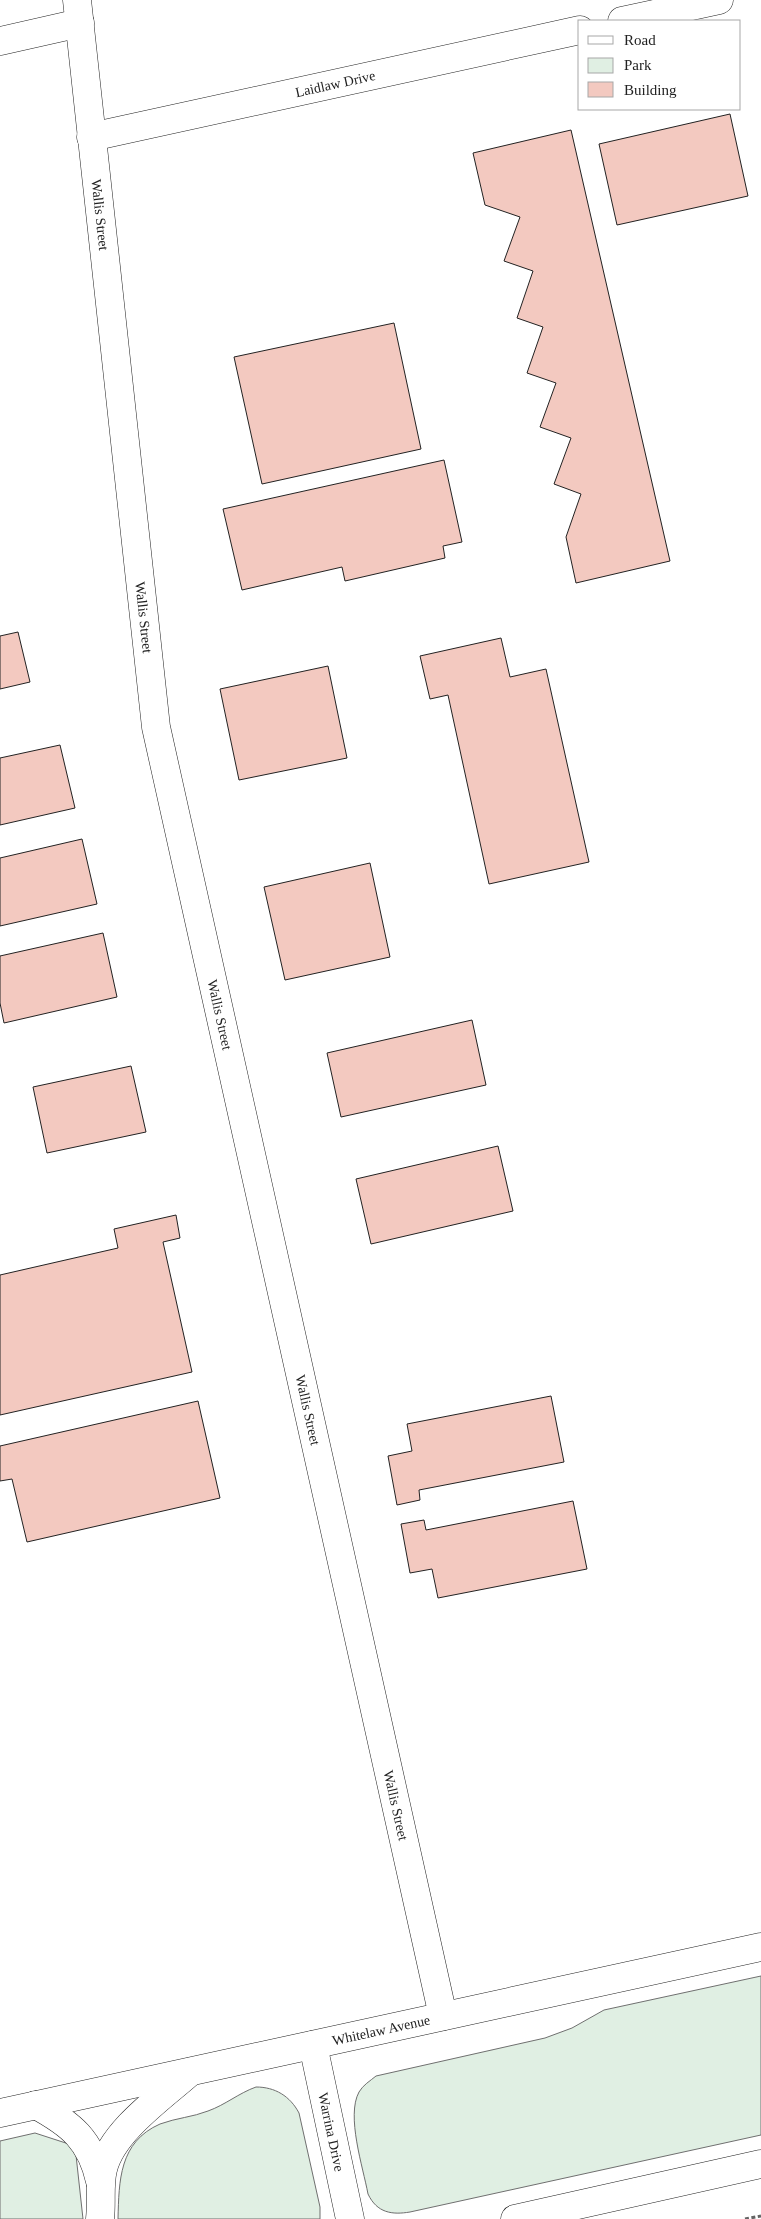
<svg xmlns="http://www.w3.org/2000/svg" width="761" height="2219" font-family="Georgia,serif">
  <rect width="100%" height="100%" fill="#fff"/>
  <path fill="#e0efe3" stroke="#6f6f6f" d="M761 1976V2135L410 2212C392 2215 377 2213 368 2194 363 2167 346 2116 359 2092 363 2085 370 2081 376 2076L545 2038 572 2028 604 2010Z
    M256 2087C275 2087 290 2096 299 2113L320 2207V2219H118C119 2181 119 2142 160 2124 176 2118 193 2117 208 2111 225 2105 239 2093 256 2087Z
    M35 2133 75 2146 83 2219H0V2141Z"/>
  <path fill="#f3c9c0" stroke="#222" d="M730 114 748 196 617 225 599 144Z
    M571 130 670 561 576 583 566 537 581 494 554 484 571 438 540 427 556 383 527 373 543 327 517 318 533 271 504 261 520 217 485 205 473 153Z
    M394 323 421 449 262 484 234 357Z
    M444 460 462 542 443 546 445 558 345 581 342 567 242 590 223 509Z
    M18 632 30 682 0 689V636Z
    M501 638 510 677 546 669 589 862 489 884 448 695 430 699 420 656Z
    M328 666 347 758 239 780 220 689Z
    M60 745 75 808 0 825V758Z
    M82 839 97 904 0 926V858Z
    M370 863 390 957 285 980 264 887Z
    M103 933 117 997 4 1023 0 1003V956Z
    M472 1020 486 1085 341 1117 327 1053Z
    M131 1066 146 1132 47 1153 33 1087Z
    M498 1146 513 1211 371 1244 356 1179Z
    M176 1215 180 1238 163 1242 192 1372 0 1415V1275L118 1248 114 1229Z
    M551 1396 564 1462 419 1490 420 1500 397 1505 388 1456 412 1451 407 1424Z
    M198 1401 220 1498 27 1542 12 1479 0 1481V1446Z
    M573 1501 587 1569 438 1598 432 1569 410 1573 401 1524 424 1520 426 1530Z"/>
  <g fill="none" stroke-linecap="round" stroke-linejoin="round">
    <g stroke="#222" stroke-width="29">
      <g id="minor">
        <path id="s1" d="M77 0 156 727 443 2016"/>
        <path d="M622 21 719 0"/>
        <path d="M0 41 80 23"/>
        <path id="s2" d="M91 137 580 30"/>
        <path id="s3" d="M313 2045 350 2219"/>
        <path d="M36 2105C71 2124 91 2140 100 2181"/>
        <path id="s4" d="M0 2113 761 1947"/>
        <path d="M100 2219C102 2202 99 2185 103 2169 112 2131 162 2097 190 2072"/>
        <path d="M515 2219 761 2164"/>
      </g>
    </g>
    <path stroke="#646464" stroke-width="3" stroke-dasharray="4 2.5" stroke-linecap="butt" d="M745 2219 761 2216"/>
    <use href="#minor" stroke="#fff" stroke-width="28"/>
  </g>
  <g text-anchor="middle" stroke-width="4" stroke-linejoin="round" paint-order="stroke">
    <g font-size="14" fill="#222" stroke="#fff">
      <text dy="5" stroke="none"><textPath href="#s2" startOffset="250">Laidlaw Drive</textPath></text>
      <text dy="5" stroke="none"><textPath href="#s1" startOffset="216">Wallis Street</textPath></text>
      <text dy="5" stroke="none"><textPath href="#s1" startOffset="621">Wallis Street</textPath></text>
      <text dy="5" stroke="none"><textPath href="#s1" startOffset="1026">Wallis Street</textPath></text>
      <text dy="5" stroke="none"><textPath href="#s1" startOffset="1431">Wallis Street</textPath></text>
      <text dy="5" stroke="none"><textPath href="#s1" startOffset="1836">Wallis Street</textPath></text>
      <text dy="5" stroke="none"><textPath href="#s4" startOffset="390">Whitelaw Avenue</textPath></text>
      <text dy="5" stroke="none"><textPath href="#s3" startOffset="89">Warrina Drive</textPath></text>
    </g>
  </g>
  <rect x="578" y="20" width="162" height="90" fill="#ffffff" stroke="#a7a7a7"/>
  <rect x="588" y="36" width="25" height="8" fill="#ffffff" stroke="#a7a7a7"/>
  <text x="624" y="45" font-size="15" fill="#222222">Road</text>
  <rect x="588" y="58" width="25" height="15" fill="#e0efe3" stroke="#a7a7a7"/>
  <text x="624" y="70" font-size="15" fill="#222222">Park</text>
  <rect x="588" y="82" width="25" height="15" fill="#f3c9c0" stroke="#a7a7a7"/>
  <text x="624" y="95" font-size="15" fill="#222222">Building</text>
</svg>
